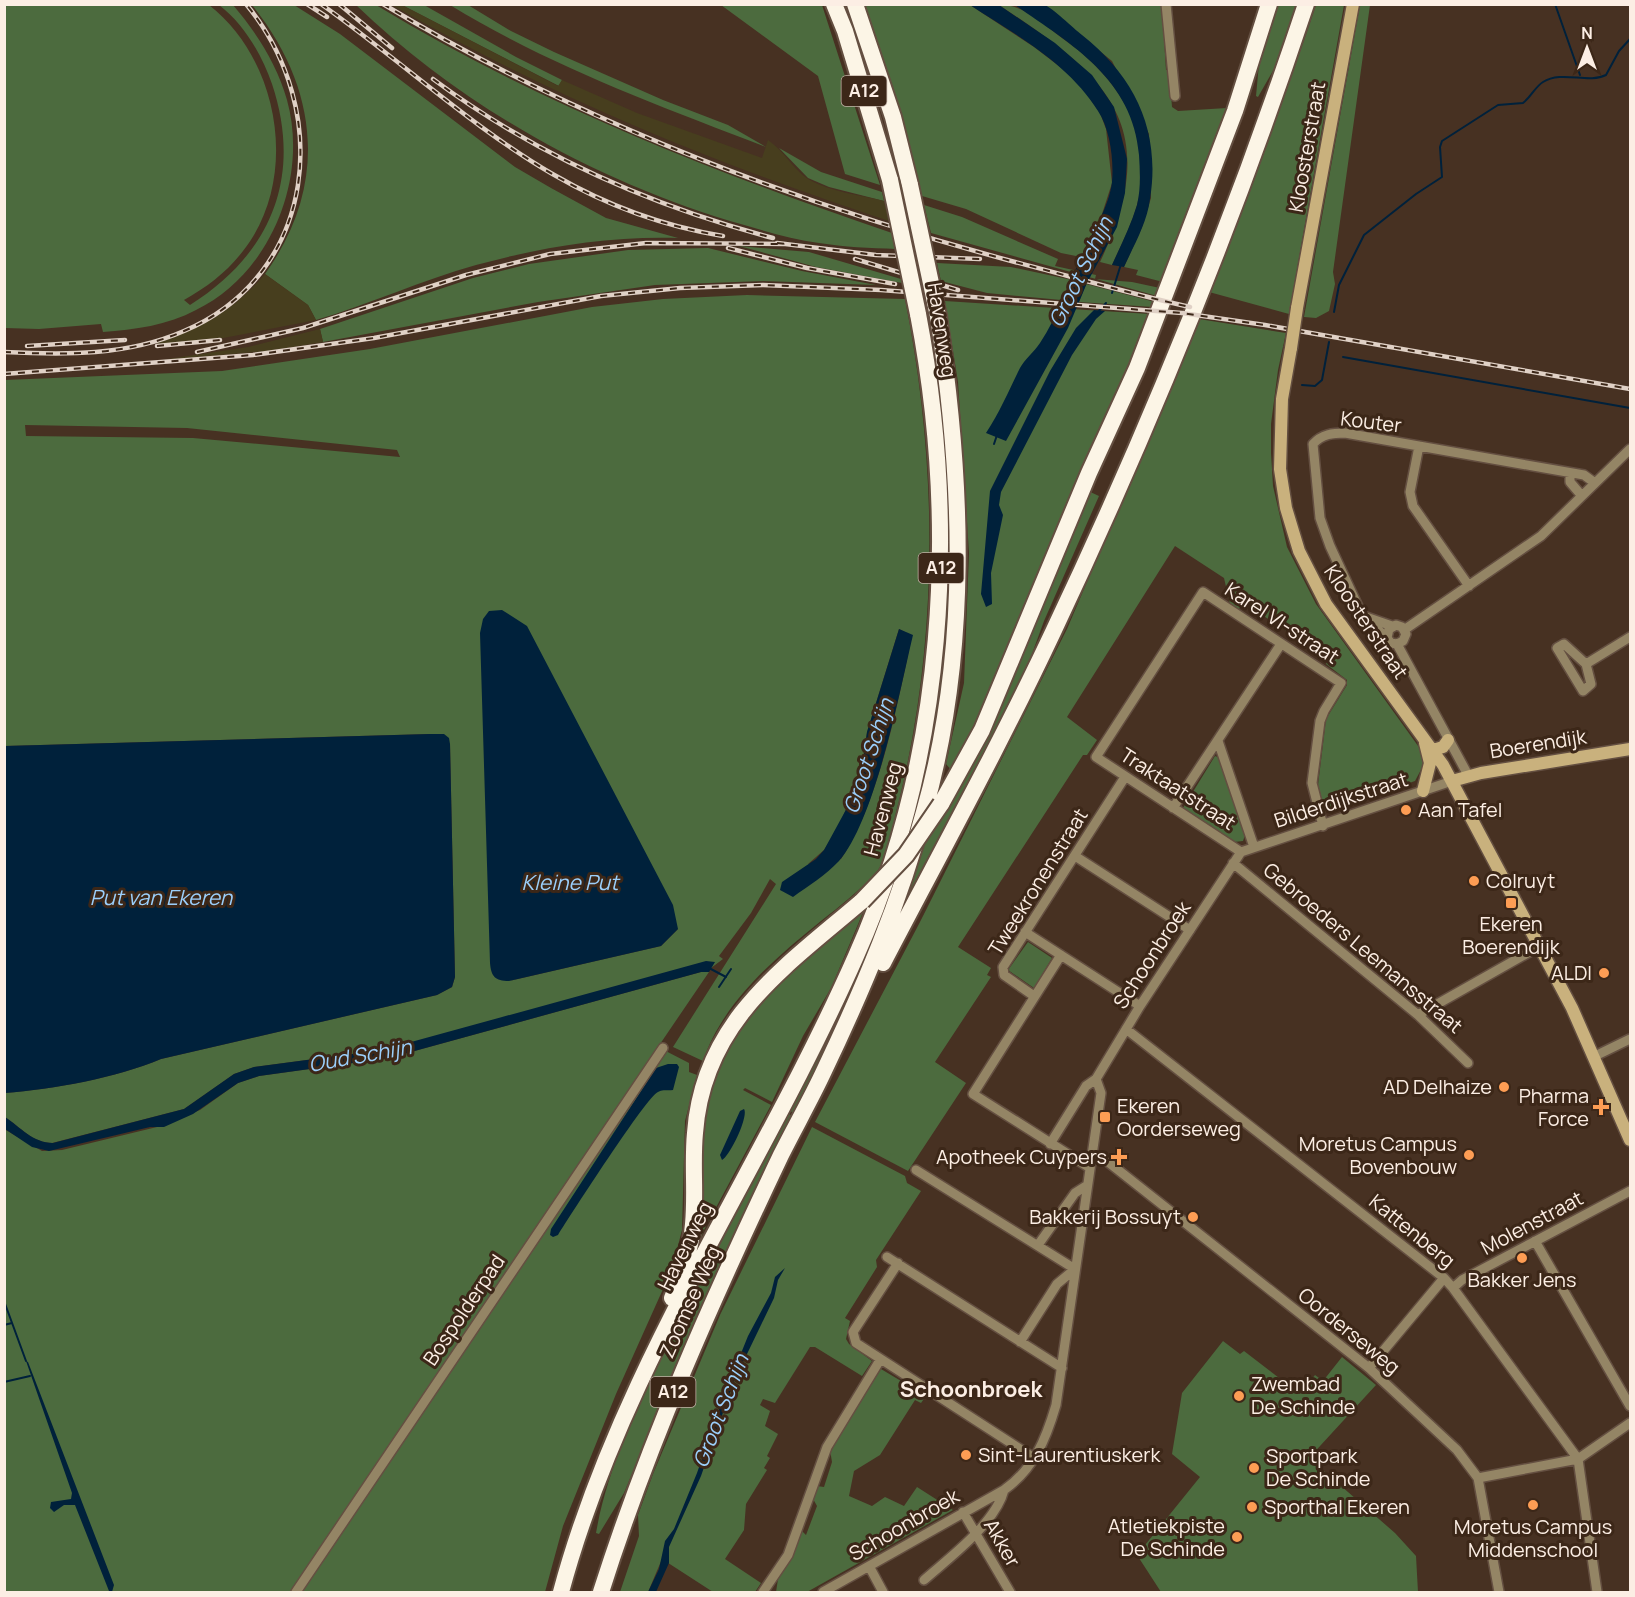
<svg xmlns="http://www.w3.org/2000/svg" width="1635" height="1597" font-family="Manrope,sans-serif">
  <rect width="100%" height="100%" fill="#473122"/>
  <path fill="#4c6b3e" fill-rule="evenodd" d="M5 4 209 5C280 60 300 179 243 251 227 272 207 287 184 300L190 305C271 254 303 177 272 84 262 55 244 24 219 5H233C256 32 277 64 287 100 309 179 270 274 196 310 168 325 134 330 103 332L101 324 39 329 5 328Z
    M252 5H294L340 34 515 167 551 188 606 218 678 238C609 236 542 247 476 265 422 280 370 304 316 320L308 305 265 274C329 185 319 88 252 5Z
    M356 5H376C537 103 713 172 892 233L896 249C870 248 844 247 819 243 789 239 759 229 730 221 592 179 460 105 356 5Z
    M402 5H424L516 57 562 80 559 86Z
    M450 5H468L511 31 554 52 663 100 728 125 766 147C655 104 552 67 450 5Z
    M721 5H822L880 185 845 174 818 76Z
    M863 5H970L1034 47 1068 73 1082 87 1100 113 1106 129 1112 183 1102 214 1081 257 1061 253 966 209 922 196 900 115Z
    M999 5C1024 4 1042 23 1062 38 1118 77 1156 133 1137 205 1131 226 1121 245 1112 265L1100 262C1165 126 1108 77 999 5Z
    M1043 5H1162L1166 70H1169L1172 107 1178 111 1227 108 1163 282 1136 275 1138 270 1124 267 1142 227 1151 198 1149 134 1112 61Z
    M1276 5H1299L1278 62 1258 97 1256 96 1260 53Z
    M1316 5H1344L1289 314 1209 292C1245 196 1284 102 1316 5Z
    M1360 5H1370L1333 272 1335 284 1329 311 1316 318 1304 317Z
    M779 148 821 172 882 192 884 201 829 187 808 178Z
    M924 205 962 217 1058 259 1055 266 1096 275 1095 279 1132 282 1160 288 1157 296 931 233Z
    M739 246 809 252 901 279 902 283 816 267Z
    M708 248 802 271 876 285 763 281 655 285 538 302 323 342 320 329 473 278 529 264 628 250Z
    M937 263 1011 267 1072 280 1061 300 987 293 941 281Z
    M1086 284 1155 302 1153 307 1079 302Z
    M747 295 905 299C938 464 939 637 899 801 894 817 888 859 878 870 862 889 840 906 821 921 774 959 723 1002 703 1061L673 1047 776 884 770 879 751 913 719 956 723 959 711 968 382 1050 254 1067 234 1074 184 1109 52 1143C33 1143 20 1127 5 1117L4 1093C54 1089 116 1078 161 1059L437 995 452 987 455 977 450 744 430 734 5 746V380L222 371 370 349 592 307 663 299ZM25 425 187 428 397 450 400 457 193 438 26 436ZM899 629 912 636C897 706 880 799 841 859L808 864 824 850 838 828 861 774 867 732ZM678 929 661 946 509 981Z
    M945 301 1150 314 971 734 952 771 946 764 964 683 969 553 958 382Z
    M1199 319 1286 333 1278 370 1271 424V453L1273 486 1287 547 1316 604 1421 750 1424 764 1415 781 1325 812 1318 785 1326 719 1347 685V680L1326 664 1329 659 1244 603 1239 609 1230 604 1224 578 1175 546 1067 717 1097 740 1087 755H1083L958 947 991 968 987 975 991 977 935 1062 966 1083 908 1171 815 1122 920 922 1067 629Z
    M1086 490 1099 496 1044 621 1017 695 905 905 927 837Z
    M1215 756 1220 758 1245 835 1243 841 1234 842 1183 808Z
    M902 868C871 952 833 1032 794 1113L786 1109 893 877Z
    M867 903 831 988 803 1036 772 1102 745 1088 743 1090 771 1105 704 1230 692 1261 699 1131 712 1080 746 1011Z
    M1028 942 1052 958 1034 988 1008 970Z
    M701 972H709L658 1047 689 1063V1072L697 1075 685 1121 682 1230 672 1269 616 1394 563 1526 545 1592H5L4 1129 42 1151 62 1150 157 1127 200 1110 238 1083 259 1076 389 1058Z
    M784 1112 793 1116 703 1302 624 1493 599 1534 596 1533C607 1470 634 1415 661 1358 700 1275 742 1193 784 1112Z
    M812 1127 905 1176 907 1183 921 1191 876 1260 877 1267 845 1318 850 1321 846 1339 849 1344 872 1361 862 1376 815 1347H810L775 1403 763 1399 760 1405 770 1411 765 1426 778 1434 767 1456 770 1458 764 1468 767 1470 746 1504 744 1530 725 1559 761 1583 755 1592H713L662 1559 648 1592H620L639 1536 638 1515 653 1474 720 1315Z
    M1223 1341 1240 1354 1244 1351 1300 1394 1315 1375 1323 1381 1342 1357 1376 1385 1309 1458 1395 1533 1416 1556 1418 1592H1161L1137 1555 1200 1477 1172 1454 1182 1393Z
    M881 1369 926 1396 921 1403 915 1400 880 1455 854 1471 849 1496 872 1506 885 1497 904 1506 917 1487 953 1510 807 1592H776L778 1579 790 1559 801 1530 806 1535 817 1506 812 1497 817 1486 824 1487 832 1462 830 1450Z"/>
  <path fill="#473e1e" d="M392 5H402L558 86 562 80 637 113 762 158 768 140C784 151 793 169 808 179 830 192 860 195 884 201L889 221C716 164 550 96 392 5Z
    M265 274 308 305 316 320 213 340 158 344 157 342C201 329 235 309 265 274Z
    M320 329 323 342 268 351 161 360 248 347Z"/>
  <path fill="#00213b" d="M970 5H999L1055 43 1092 75 1114 107 1127 159 1125 193 1117 227 1087 283 1068 328 1006 441 986 433C1000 412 1009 390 1020 368 1025 359 1034 352 1040 343 1058 316 1069 282 1083 253 1093 231 1109 207 1112 182 1114 160 1110 129 1098 111 1068 63 1016 35 970 5Z
    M1015 5C1023 4 1035 2 1043 4 1053 8 1073 28 1082 35 1135 77 1161 131 1150 199 1147 223 1134 245 1124 267L1112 265C1121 245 1131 225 1137 205 1141 188 1140 172 1139 155 1133 79 1071 44 1015 5Z
    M1094 310 1105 311 1096 319 1072 355 1001 492 999 505 1003 515 991 573 992 604 986 607 981 594 990 491 1050 371 1076 328Z
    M502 610 527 626 673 905 678 929 661 946 509 981C495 981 491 976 490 963L480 633 483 619 489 611Z
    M899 629 913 635C900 690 875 820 839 861 826 875 808 886 793 897L780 890 782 882 816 859 824 850 848 806 861 774 867 732Z
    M430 734H444L449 738 450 744 455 977 452 987 437 995 161 1059C116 1078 54 1089 5 1093V746Z
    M706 961 715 962 709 972H701L389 1058 259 1076 238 1083 193 1114 164 1127H150L49 1151 32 1147 5 1129V1117C20 1127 33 1143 53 1143L184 1109 234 1074 254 1067 382 1050Z
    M668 1064H677L679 1067 673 1090C667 1091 664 1089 658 1092 647 1096 570 1216 558 1235L553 1237 550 1235 551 1229 656 1068Z
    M744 1109C749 1116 730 1156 722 1160L720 1155 740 1111Z
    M785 1268 778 1280 774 1298 734 1381 701 1476 669 1547V1563L656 1592H648L659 1569 665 1541 674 1529 697 1473 723 1398 748 1336 771 1293 775 1277Z
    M26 1361 28 1362 114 1585 112 1592 109 1591 75 1505H64L54 1512 50 1508 51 1502 71 1499 72 1493Z"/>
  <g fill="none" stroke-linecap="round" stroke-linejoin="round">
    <path stroke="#00213b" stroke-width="2" d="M1555 4 1580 75
      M1112 293 1121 264
      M1098 312 1106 303
      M1334 312 1339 285 1364 235 1416 194 1442 177 1440 147 1442 141 1498 105 1523 103C1531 97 1535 87 1543 82 1562 70 1588 84 1606 75L1619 51 1630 39
      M1343 357 1630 408
      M1302 385 1315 386 1322 380 1329 342
      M994 444 997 435
      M709 968 726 977
      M719 987 731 969
      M4 1301 26 1361
      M4 1325 12 1323
      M4 1382 30 1376"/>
    <g stroke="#644f41" stroke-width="12">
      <path id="street" d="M1166 4 1175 96
        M1419 446 1410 492 1413 506 1469 586
        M1570 473V482L1582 496
        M1366 617 1392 626
        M1404 630 1541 536 1630 449
        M1387 638 1362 615 1330 546 1320 518 1313 444C1322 434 1333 433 1345 433L1584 475 1595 483
        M1397 644 1403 641 1406 634 1402 627 1396 625 1389 629 1387 638 1391 643 1397 644 1468 775
        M1564 644 1586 664 1591 684 1583 691 1557 648Z
        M1586 664 1630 637
        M1218 741 1254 847
        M1173 808 1281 644
        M1241 852 1096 757 1203 592 1341 683 1324 711 1320 721 1312 783 1323 826
        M1241 852 1452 781
        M1075 856 1190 930
        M1233 863 1418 1015 1468 1063
        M1025 932 1140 1006
        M1061 955 973 1094 1090 1168
        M1034 996 1004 975 1003 967 1125 777
        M1418 1015 1540 946
        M1126 1029 1444 1278 1453 1288 1578 1459 1597 1592
        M1595 1056 1630 1039
        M1050 1144 1086 1086 1096 1079
        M1092 1155 1103 1158 1369 1368 1457 1450 1478 1478 1499 1592
        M916 1170 1075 1269 1057 1284 1020 1342
        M1535 1241 1630 1406
        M1038 1245 1075 1193 1086 1186
        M887 1257 1062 1368
        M898 1263 853 1332 856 1343 1034 1458
        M1453 1288 1462 1280 1630 1191
        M1369 1368 1444 1278
        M1478 1478 1578 1459 1630 1423
        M963 1512 1010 1592
        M869 1566 883 1592
        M924 1580C950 1557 995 1524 1004 1490
        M296 1592 663 1048
        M763 1592 788 1555 827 1447 880 1360
        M823 1592 1004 1490C1034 1469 1046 1439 1056 1405L1101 1093 1096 1079 1140 1006 1241 852"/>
    </g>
    <g stroke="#644f41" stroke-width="15">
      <path id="secondary" d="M1297 308 1353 4
        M1291 348 1282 399 1280 469 1286 508 1299 551 1326 604 1443 765 1572 1008 1630 1140
        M1433 750 1443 747 1448 740
        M1452 781 1481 773 1630 749
        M1423 791 1430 763 1425 743"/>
    </g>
    <g stroke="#644f41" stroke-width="20">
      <path id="highway" d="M834 4 845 31 890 180
        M855 4 893 117 910 185
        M941 804 982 730 1089 473 1137 368 1235 111 1269 4
        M883 963C941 852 1001 743 1054 630 1150 427 1235 218 1306 4
        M672 1298C682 1274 691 1250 693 1224 696 1193 692 1163 695 1133 703 1021 785 967 862 901
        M561 1592C622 1365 762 1170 856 956 945 756 959 528 918 314
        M601 1592C649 1441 713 1298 781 1155 795 1127 811 1099 824 1071 864 987 900 902 924 812 970 651 963 480 938 316"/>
    </g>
    <use href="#street" stroke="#948565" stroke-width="9"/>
    <use href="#secondary" stroke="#c9b17d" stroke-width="12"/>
    <use href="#highway" stroke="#fcf5e6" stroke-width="16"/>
    <g stroke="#e0d1c6" stroke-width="4.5">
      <path id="rail" d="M307 4 327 17
        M321 4C457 101 550 208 723 236
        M339 4 392 48
        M383 4C579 122 794 203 1015 262 1073 277 1131 294 1190 307
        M433 79C534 154 651 206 773 238
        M777 243 876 255 980 259
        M728 248 807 268 895 284
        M855 259 958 290
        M27 346 125 340
        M157 346 220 340
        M4 352C65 355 127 356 184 331 318 274 333 109 246 4
        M197 352 303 328 466 275 550 254 646 243 785 244
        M4 374 253 355 374 338 601 296 680 288 763 285 881 290 1182 313 1265 325 1630 389"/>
    </g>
    <use href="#rail" stroke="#3c2718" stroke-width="2" stroke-dasharray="7" stroke-linecap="butt"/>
    <g stroke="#644f41" stroke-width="15" stroke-linecap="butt">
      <path id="secondary-bridge" d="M1291 348 1297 308"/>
    </g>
    <g stroke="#644f41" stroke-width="20" stroke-linecap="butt">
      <path id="highway-bridge" d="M890 180 918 314
        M910 185 938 316
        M862 901 906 855 941 804"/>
    </g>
    <use href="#secondary-bridge" stroke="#c9b17d" stroke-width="12"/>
    <use href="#highway-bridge" stroke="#fcf5e6" stroke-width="16"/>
  </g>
  <g fill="#fd9d54" stroke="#3c2718" stroke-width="2">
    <circle cx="1406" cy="810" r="6"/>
    <circle cx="1474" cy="881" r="6"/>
    <rect x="1505" y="897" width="12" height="12" rx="3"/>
    <circle cx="1604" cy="973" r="6"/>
    <circle cx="1504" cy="1087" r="6"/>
    <path d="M1598 1098h6v6h6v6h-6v6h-6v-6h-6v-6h6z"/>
    <rect x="1099" y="1111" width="12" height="12" rx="3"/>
    <circle cx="1469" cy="1155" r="6"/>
    <path d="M1116 1148h6v6h6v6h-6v6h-6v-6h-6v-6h6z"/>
    <circle cx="1193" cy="1217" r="6"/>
    <circle cx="1522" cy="1258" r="6"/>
    <circle cx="1239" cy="1396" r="6"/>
    <circle cx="966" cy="1455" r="6"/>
    <circle cx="1254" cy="1468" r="6"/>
    <circle cx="1533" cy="1505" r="6"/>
    <circle cx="1252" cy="1507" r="6"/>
    <circle cx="1237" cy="1537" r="6"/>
  </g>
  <g text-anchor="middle" stroke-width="6" stroke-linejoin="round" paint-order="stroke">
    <g fill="#3c2718" stroke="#c2b2a7" stroke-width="1.5">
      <rect x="841.5" y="76" width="45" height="30" rx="4.5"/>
      <rect x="918.5" y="553" width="45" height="30" rx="4.5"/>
      <rect x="650.5" y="1377" width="45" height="30" rx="4.5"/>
    </g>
    <g font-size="18" font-weight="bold" fill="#fceee4">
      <text x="864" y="97">A12</text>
      <text x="941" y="574">A12</text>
      <text x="673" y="1398">A12</text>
    </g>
    <g font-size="20" fill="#fceee4" stroke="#3c2718">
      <text transform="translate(1307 147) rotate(-80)" y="7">Kloosterstraat</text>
      <text transform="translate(942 330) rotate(81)" y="7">Havenweg</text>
      <text transform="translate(1371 422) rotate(7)" y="7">Kouter</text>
      <text transform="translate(1366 622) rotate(56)" y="7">Kloosterstraat</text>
      <text transform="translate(1282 623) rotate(33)" y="7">Karel VI-straat</text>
      <text transform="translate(1538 744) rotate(-9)" y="7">Boerendijk</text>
      <text transform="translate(1178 789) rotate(33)" y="7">Traktaatstraat</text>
      <text transform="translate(1341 800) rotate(-18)" y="7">Bilderdijkstraat</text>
      <text transform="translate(883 809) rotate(-75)" y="7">Havenweg</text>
      <text transform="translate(1038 882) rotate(-58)" y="7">Tweekronenstraat</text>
      <text transform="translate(1363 948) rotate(40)" y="7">Gebroeders Leemansstraat</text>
      <text transform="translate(1152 955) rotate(-57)" y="7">Schoonbroek</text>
      <text transform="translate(1532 1223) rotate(-28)" y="7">Molenstraat</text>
      <text transform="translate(1412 1231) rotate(39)" y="7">Kattenberg</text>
      <text transform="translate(685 1246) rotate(-63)" y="7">Havenweg</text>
      <text transform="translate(690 1302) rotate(-66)" y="7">Zoomse Weg</text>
      <text transform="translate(464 1310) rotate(-56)" y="7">Bospolderpad</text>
      <text transform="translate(1349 1331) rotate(39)" y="7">Oorderseweg</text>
      <text transform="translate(904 1525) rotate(-30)" y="7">Schoonbroek</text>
      <text transform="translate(1002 1543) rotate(60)" y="7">Akker</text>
    </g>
    <g font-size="20" fill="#fceee4" stroke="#3c2718" text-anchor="start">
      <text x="1418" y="817">Aan Tafel</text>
      <text x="1486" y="888">Colruyt</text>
      <text x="1511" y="931" text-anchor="middle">Ekeren<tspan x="1511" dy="23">Boerendijk</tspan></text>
      <text x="1592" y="980" text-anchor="end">ALDI</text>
      <text x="1492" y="1094" text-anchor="end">AD Delhaize</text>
      <text x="1589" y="1103" text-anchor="end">Pharma<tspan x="1589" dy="23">Force</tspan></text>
      <text x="1117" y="1113">Ekeren<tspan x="1117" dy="23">Oorderseweg</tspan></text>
      <text x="1457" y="1151" text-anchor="end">Moretus Campus<tspan x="1457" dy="23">Bovenbouw</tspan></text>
      <text x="1107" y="1164" text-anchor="end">Apotheek Cuypers</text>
      <text x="1181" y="1224" text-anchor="end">Bakkerij Bossuyt</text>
      <text x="1522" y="1287" text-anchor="middle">Bakker Jens</text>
      <text x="1251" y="1391">Zwembad<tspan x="1251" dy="23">De Schinde</tspan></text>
      <text x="978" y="1462">Sint-Laurentiuskerk</text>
      <text x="1266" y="1463">Sportpark<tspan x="1266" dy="23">De Schinde</tspan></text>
      <text x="1264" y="1514">Sporthal Ekeren</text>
      <text x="1225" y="1533" text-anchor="end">Atletiekpiste<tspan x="1225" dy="23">De Schinde</tspan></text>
      <text x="1533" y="1534" text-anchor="middle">Moretus Campus<tspan x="1533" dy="23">Middenschool</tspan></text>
    </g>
    <g font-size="21" font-style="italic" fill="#9bcffb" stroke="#3c2718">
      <text transform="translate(1081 272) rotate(-64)" y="7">Groot Schijn</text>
      <text transform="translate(869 756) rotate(-72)" y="7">Groot Schijn</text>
      <text x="570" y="890">Kleine Put</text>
      <text x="161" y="905">Put van Ekeren</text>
      <text transform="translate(360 1056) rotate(-10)" y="7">Oud Schijn</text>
      <text transform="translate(721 1411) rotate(-69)" y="7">Groot Schijn</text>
    </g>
    <g font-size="22" font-weight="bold" fill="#fceee4" stroke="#3c2718">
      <text x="971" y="1397">Schoonbroek</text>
    </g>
  </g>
  <rect width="1635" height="1597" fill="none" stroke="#fceee4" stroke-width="12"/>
  <g transform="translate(1587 48)" stroke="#3c2718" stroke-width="4.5" paint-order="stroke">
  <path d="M0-4.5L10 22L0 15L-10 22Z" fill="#fceee4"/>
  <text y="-9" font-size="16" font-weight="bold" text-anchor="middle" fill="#fceee4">N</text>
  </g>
</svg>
